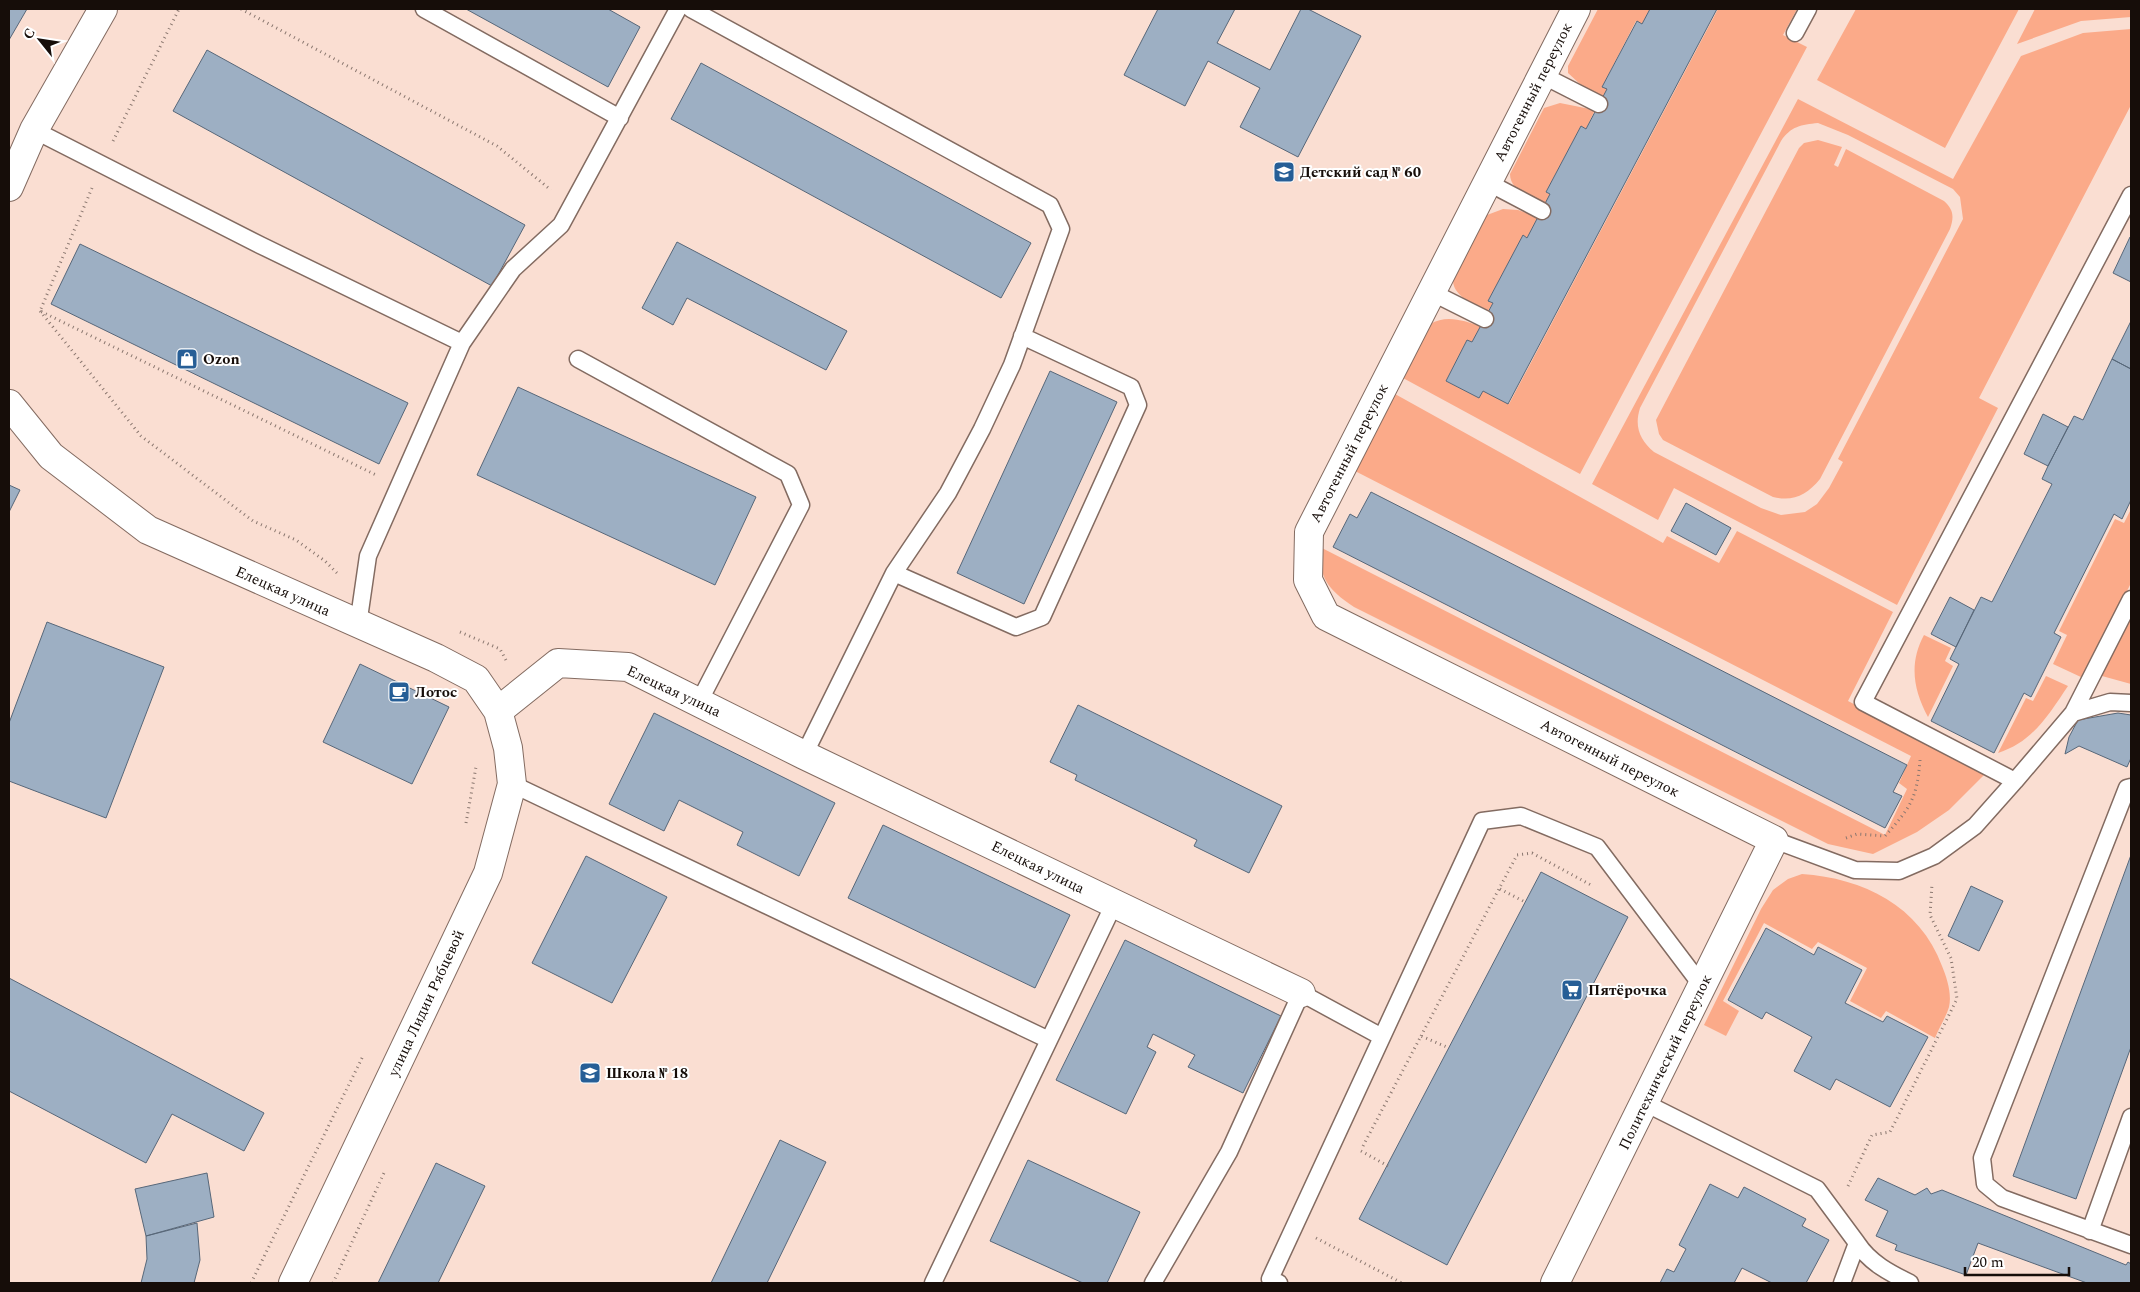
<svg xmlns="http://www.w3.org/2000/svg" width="2140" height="1292" font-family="Spectral,serif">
  <rect width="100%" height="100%" fill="#faded2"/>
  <path fill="#fbaa89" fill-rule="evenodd" d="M1598 9H1650L1642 24 1636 21 1602 87 1607 89 1603 97 1581 85 1568 73V66Z
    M1718 9H1797L1783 35 1807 47 1580 474 1403 378 1430 324C1447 314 1464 321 1481 326L1472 342 1467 340 1446 381 1479 398 1483 391 1509 404Z
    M1856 9H2019L1945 148 1817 80Z
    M2035 9H2131V17L2081 21 2017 44Z
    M2131 29V105L1979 398 1998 408 1897 605 1674 488 1658 520 1592 484 1798 99 1953 179 2021 56 2083 33ZM1818 123 1848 135 1953 189 1960 197 1963 219 1838 459 1843 462 1829 488 1817 504 1805 512 1781 515 1761 508 1654 452C1640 440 1634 427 1640 408L1781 141C1791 126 1801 125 1818 123Z
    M1560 103 1595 110 1586 129 1581 126 1546 192 1550 194 1545 205C1532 198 1510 191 1510 174L1544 108Z
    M1818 140 1842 147 1834 165 1838 167 1846 149 1944 201C1954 210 1954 217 1950 229L1820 479C1807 495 1793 502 1773 497L1663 440 1659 434 1656 420 1799 148 1804 143Z
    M1503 209 1518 210 1538 217 1527 238 1523 236 1488 301 1493 303 1488 311C1475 305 1454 297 1453 281L1487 215Z
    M1395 394 1663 543 1667 536 1719 563 1737 531 1893 612 1848 701 1986 773 1949 810 1917 832 1873 854 1828 844 1354 607C1326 588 1321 579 1318 546L1885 835 1907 789 1899 783 1911 756 1355 471Z
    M2131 509V583L2083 678 2053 664 2067 635 2059 631 2115 519 2124 523Z
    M2131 599V684L2102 676 2098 666Z
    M1924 635 1951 648 1945 661 1953 666 1928 717C1913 689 1909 663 1924 635Z
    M2046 676 2068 686C2049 714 2033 742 1998 753L2026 698 2033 701Z
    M1802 874C1863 878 1920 906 1942 966 1947 978 1952 994 1949 1007 1946 1017 1939 1028 1935 1038L1886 1011 1881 1018 1850 1001 1867 968 1818 942 1812 949 1764 923 1723 1001 1739 1011 1726 1036 1704 1025 1761 909 1773 890 1788 879Z"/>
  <path fill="#9dafc3" stroke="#576779" d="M9 9H27L9 40Z
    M466 9H608L640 27 608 87Z
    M1158 9H1235L1217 43 1270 70 1301 9H1308L1361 36 1298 157 1240 127 1260 88 1208 61 1185 106 1124 75Z
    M1650 9H1717L1508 404 1483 391 1479 398 1446 381 1467 340 1472 342 1493 303 1488 301 1523 235 1527 238 1550 194 1546 192 1581 126 1586 129 1607 89 1602 87 1637 21 1642 24Z
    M207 50 525 225 492 286 173 111Z
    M701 63 1031 243 1001 298 671 119Z
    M2130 237 2131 238V282L2113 273Z
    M677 242 847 331 826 370 687 298 673 325 642 308Z
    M80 244 408 403 379 464 51 304Z
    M2131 321V369L2112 359Z
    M2112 359 2131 369V500L2122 519 2114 514 2054 633 2061 637 2031 697 2024 693 1994 753 1931 721 1959 664 1950 659 1981 597 1992 602 2052 484 2042 479 2048 466 2074 416 2083 420Z
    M1050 371 1117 402 1024 604 957 573Z
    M518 387 756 497 715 585 477 475Z
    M2043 414 2068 427 2048 466 2024 454Z
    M9 485 20 490 9 512Z
    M1371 492 1907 765 1893 792 1902 796 1885 828 1333 547 1350 514 1357 518Z
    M1686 503 1731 528 1716 555 1671 531Z
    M1950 597 1974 610 1956 647 1931 634Z
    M47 622 164 667 106 818 9 781V723Z
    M360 664 449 707 412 784 323 742Z
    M1078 705 1282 806 1249 873 1194 846 1197 840 1075 780 1077 775 1050 762Z
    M654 713 835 803 799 876 737 845 743 832 679 800 664 831 609 804Z
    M2118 713 2131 715V758L2127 767 2079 746 2065 754 2069 737 2078 720Z
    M883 825 1070 915 1035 988 848 898Z
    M2131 855V1047L2076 1199 2013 1176Z
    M586 856 667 897 612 1003 532 963Z
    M1541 872 1628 917 1447 1265 1359 1219Z
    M1971 886 2003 901 1979 951 1948 936Z
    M1766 928 1814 955 1818 947 1862 970 1845 1003 1883 1022 1887 1016 1928 1037 1890 1107 1836 1079 1830 1090 1794 1071 1812 1037 1766 1012 1762 1019 1728 1000Z
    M1125 940 1281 1016 1243 1093 1188 1067 1195 1055 1153 1034 1147 1047 1156 1052 1126 1114 1056 1080Z
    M9 978 264 1113 244 1151 172 1114 146 1163 9 1091Z
    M780 1140 826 1162 767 1283H711Z
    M1028 1160 1140 1212 1107 1283H1083L990 1241Z
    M436 1163 485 1186 438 1283H378Z
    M207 1173 214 1217 146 1236 135 1189Z
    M1878 1178 1915 1195 1927 1188 1931 1194 1942 1190 2126 1265 2128 1262 2131 1264V1283H2087L1978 1243 1966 1275 1895 1250 1897 1245 1876 1236 1888 1211 1865 1200Z
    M1710 1184 1738 1198 1744 1187 1806 1219 1802 1226 1829 1240 1806 1283H1772L1742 1268 1734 1283H1660L1667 1269 1674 1272 1686 1249 1679 1245Z
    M197 1223 200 1260 194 1283H141L147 1259 146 1236Z"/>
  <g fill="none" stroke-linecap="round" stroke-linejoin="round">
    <g stroke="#836b61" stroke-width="19">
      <path id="service" d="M424 9 620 118
        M691 9 1050 205 1061 229 1012 365 982 429 948 493 894 573 804 755
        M1795 33 1808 9
        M1542 75 1599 104
        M34 130 260 245 462 343
        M1487 182 1542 211
        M2131 195 1863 702 2015 781 2073 713 2131 599
        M1431 292 1485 319
        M578 359 788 474 801 505 699 702
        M894 573 1016 627 1042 617 1138 405 1131 387 1022 336
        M358 625 368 556 462 343 513 269 561 225 678 9
        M2073 713 2110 702 2131 703
        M512 784 1049 1040
        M2131 787 2127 788 1982 1158 1985 1184 2002 1198 2131 1245
        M1774 840 1855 870 1899 871 1934 856 1975 826 2015 781
        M1645 1103 1817 1189 1857 1243 1842 1283
        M2090 1231 2131 1117
        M1857 1243C1870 1263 1890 1273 1910 1283
        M933 1283 1114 904
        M1153 1283 1229 1152 1301 993 1382 1037
        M1279 1283 1270 1279 1482 821 1521 816 1597 847 1702 986"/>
    </g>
    <g stroke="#836b61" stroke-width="30">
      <path id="minor" d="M9 187 34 130 103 9
        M9 404 51 456 148 530 436 658 476 679 498 711 508 748 512 784 488 873 293 1283
        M498 711 558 663 628 667 804 755 1301 993
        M1555 1283 1774 840 1326 616 1308 580 1309 532 1576 9"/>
    </g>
    <path stroke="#8a776f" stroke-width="3" stroke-dasharray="1 4" stroke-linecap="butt" d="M241 9 497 146 551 190
      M113 141 179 9
      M92 188 40 311 376 475
      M40 311 141 436 253 521 296 540 325 561 339 575
      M460 632 500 649 507 662
      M466 823 476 767
      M1846 838 1857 834 1885 836C1910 808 1917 799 1920 760
      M1500 889 1525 902
      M1421 1036 1517 855 1532 853 1591 885
      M1363 1146 1421 1036 1449 1048
      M1361 1151 1388 1166
      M1848 1186 1872 1135 1890 1132 1957 999 1951 958 1930 915 1932 884
      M1316 1238 1402 1283
      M251 1283 363 1056
      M333 1283 384 1173"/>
    <use href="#service" stroke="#fff" stroke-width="16"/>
    <use href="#minor" stroke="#fff" stroke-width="28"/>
  </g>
  <defs>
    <g id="school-square" transform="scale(1.125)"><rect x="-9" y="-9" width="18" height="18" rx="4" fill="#265e96" stroke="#fff"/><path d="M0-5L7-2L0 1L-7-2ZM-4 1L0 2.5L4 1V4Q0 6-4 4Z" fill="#fff"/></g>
    <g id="shop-square" transform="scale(1.125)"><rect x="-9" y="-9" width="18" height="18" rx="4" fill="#265e96" stroke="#fff"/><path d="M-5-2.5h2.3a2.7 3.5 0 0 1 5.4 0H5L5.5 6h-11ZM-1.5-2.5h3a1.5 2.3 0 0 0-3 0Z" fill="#fff"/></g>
    <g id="cafe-square" transform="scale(1.125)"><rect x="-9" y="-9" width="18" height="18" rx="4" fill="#265e96" stroke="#fff"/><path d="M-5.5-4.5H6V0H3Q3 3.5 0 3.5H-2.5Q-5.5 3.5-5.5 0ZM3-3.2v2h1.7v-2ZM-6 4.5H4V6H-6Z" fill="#fff"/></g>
    <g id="supermarket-square" transform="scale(1.125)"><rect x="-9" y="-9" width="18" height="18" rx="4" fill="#265e96" stroke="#fff"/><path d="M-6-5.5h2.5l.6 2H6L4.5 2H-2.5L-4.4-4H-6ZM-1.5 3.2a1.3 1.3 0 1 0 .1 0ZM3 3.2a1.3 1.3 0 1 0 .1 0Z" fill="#fff"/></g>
  </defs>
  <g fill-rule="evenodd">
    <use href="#school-square" x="1284" y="172"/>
    <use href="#shop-square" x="187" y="359"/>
    <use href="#cafe-square" x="399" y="692"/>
    <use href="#supermarket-square" x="1572" y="990"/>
    <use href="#school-square" x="590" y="1073"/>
  </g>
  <g text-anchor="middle" stroke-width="4" stroke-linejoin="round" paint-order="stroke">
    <g font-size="15" fill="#160d09" stroke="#fff">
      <text transform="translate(1533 92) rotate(-63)" y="5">Автогенный переулок</text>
      <text transform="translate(1349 453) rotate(-63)" y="5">Автогенный переулок</text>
      <text transform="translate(283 591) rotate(24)" y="5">Елецкая улица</text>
      <text transform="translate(674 691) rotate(25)" y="5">Елецкая улица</text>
      <text transform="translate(1610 758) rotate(27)" y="5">Автогенный переулок</text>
      <text transform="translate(1038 867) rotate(26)" y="5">Елецкая улица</text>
      <text transform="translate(426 1003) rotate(-65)" y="5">улица Лидии Рябцевой</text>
      <text transform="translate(1665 1062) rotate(-64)" y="5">Политехнический переулок</text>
    </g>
    <g font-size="15" font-weight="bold" fill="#160d09" stroke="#fff" text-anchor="start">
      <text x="1300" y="177">Детский сад № 60</text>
      <text x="203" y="364">Ozon</text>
      <text x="415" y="697">Лотос</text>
      <text x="1588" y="995">Пятёрочка</text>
      <text x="606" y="1078">Школа № 18</text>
    </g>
  </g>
  <rect width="2140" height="1292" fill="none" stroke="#160d09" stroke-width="20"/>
  <g transform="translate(40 40) rotate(300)" stroke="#ffffff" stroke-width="4" paint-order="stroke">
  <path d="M0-4L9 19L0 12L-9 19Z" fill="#160d09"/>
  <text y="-8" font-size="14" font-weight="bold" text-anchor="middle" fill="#160d09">С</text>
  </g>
  <path d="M1965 1267v8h104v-8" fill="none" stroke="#160d09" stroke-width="2.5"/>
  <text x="1972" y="1267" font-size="15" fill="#160d09" stroke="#ffffff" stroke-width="4" paint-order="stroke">20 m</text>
</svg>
